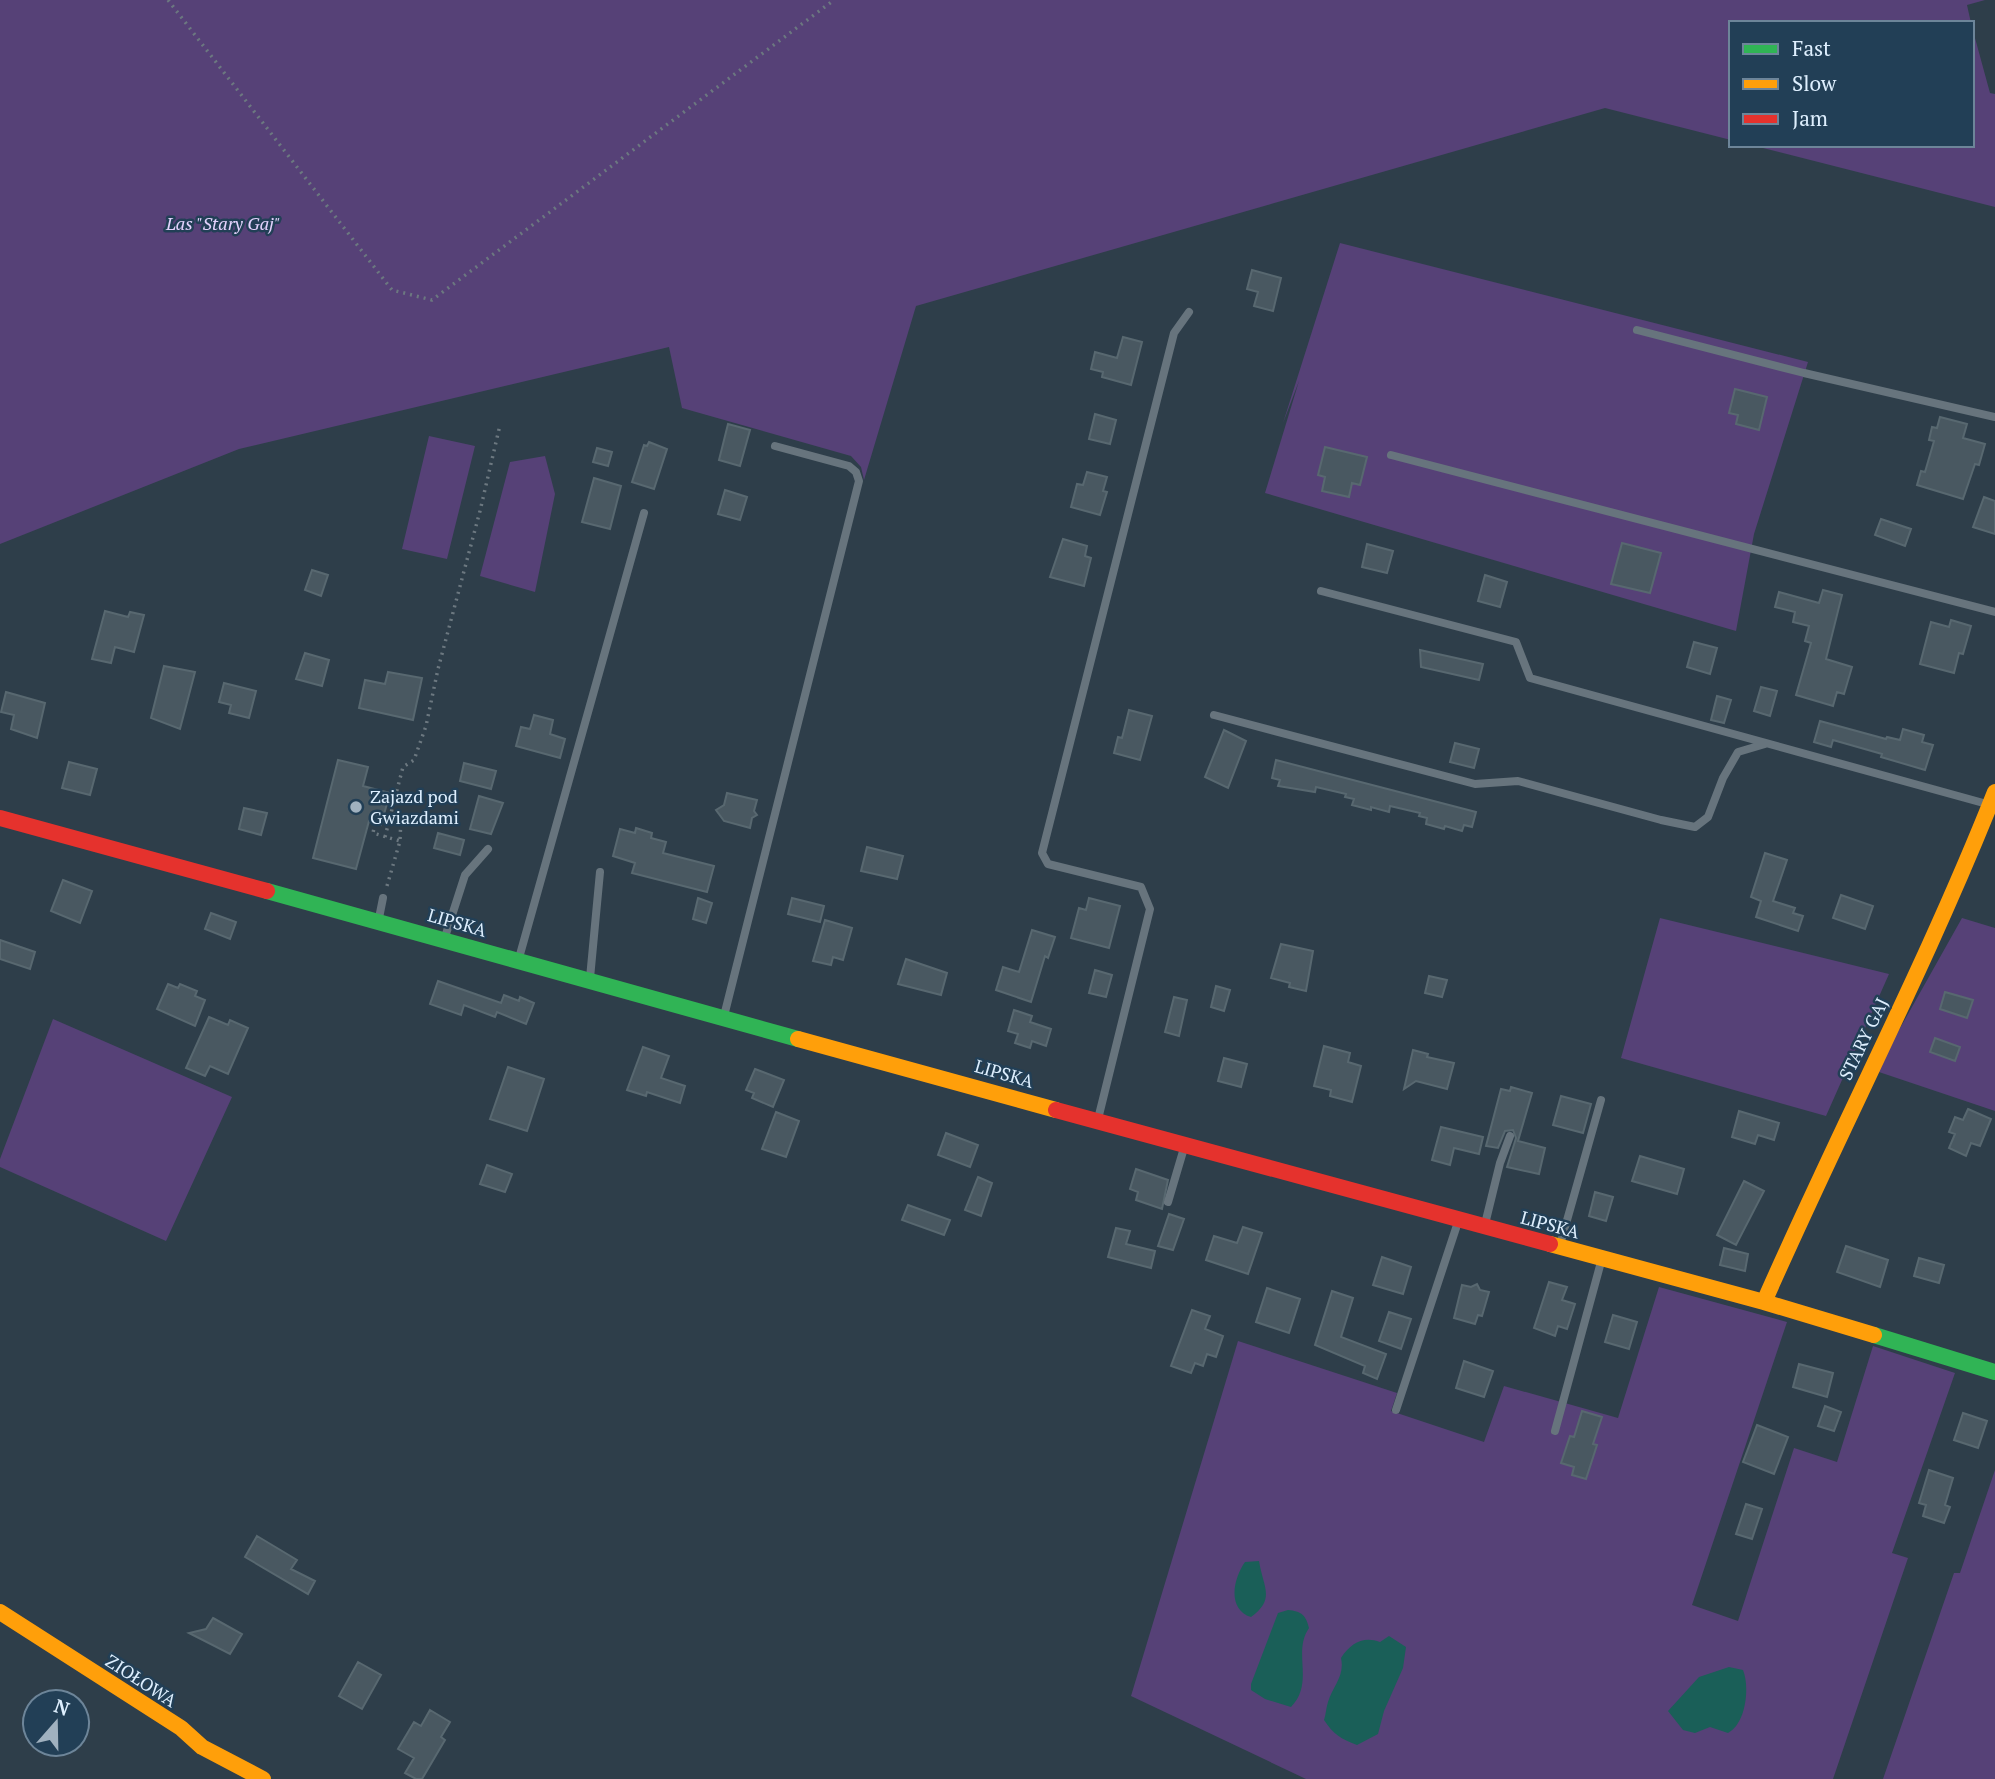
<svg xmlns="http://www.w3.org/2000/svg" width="1995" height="1779" font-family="'PT Serif',serif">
  <rect width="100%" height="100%" fill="#2e3e4a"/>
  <path fill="#564177" d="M0 0H1985L1967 5 1971 23H1731V140L1605 108 916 306 864 480 861 467 851 456 682 408 669 347 239 449 0 544Z
    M1972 27 1990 93 1995 94V207L1751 145H1972Z
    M1340 243 1808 362 1754 534 1736 631 1265 493 1299 381 1283 423Z
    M429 436 475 446 447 559 402 549Z
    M545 456 555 494 535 592 480 576 510 462Z
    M1660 918 1889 974 1826 1116 1621 1058Z
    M1962 918 1995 928V1111L1876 1071Z
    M53 1019 232 1097 166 1241 0 1167V1159Z
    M1659 1287 1787 1322 1692 1605 1738 1621 1794 1448 1837 1462 1873 1346 1955 1373 1892 1553 1908 1558 1833 1779H1306L1131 1696 1238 1341 1397 1393 1391 1411 1484 1442 1504 1386 1618 1418Z
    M1995 1470V1779H1883L1954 1573H1960Z"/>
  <path fill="#1a5f58" d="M1259 1561C1263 1587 1276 1599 1251 1617 1227 1609 1233 1579 1245 1562Z
    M1288 1610C1301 1611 1306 1615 1309 1628 1292 1653 1315 1682 1291 1707L1265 1699 1251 1690V1684L1278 1613Z
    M1389 1636 1406 1647 1403 1668 1384 1711 1378 1734 1357 1745C1341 1739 1333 1734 1324 1720 1326 1714 1326 1708 1328 1702 1333 1686 1345 1676 1341 1658 1351 1643 1363 1636 1380 1642Z
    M1729 1667 1743 1670C1750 1687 1746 1724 1728 1733L1710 1727 1695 1733 1683 1730 1668 1711 1699 1677Z"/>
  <path fill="#495861" stroke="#586870" stroke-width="2" d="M1252 270 1281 278 1273 311 1254 306 1258 292 1247 289Z
    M1123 337 1142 342 1131 385 1102 377 1103 372 1091 369 1095 352 1117 358Z
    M1735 389 1767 397 1759 430 1736 424 1738 415 1729 413Z
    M1095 414 1116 420 1110 444 1089 439Z
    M1940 417 1967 424 1963 438 1985 444 1979 465 1975 464 1963 499 1917 485 1921 471 1925 472 1934 441 1929 440 1932 427 1937 428Z
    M728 424 750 430 740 466 719 460Z
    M649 442 667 449 654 489 632 482 644 445 647 446Z
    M1325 447 1367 457 1360 485 1352 483 1349 497 1322 491 1325 477 1318 475Z
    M597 448 612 452 608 466 593 462Z
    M1087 472 1107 477 1103 491 1107 492 1100 515 1071 507 1077 484 1083 485Z
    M594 478 621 486 610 529 582 522Z
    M725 490 747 497 740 520 718 514Z
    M1984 497 1995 501V534L1973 527Z
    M1881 519 1911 529 1905 546 1875 535Z
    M1063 539 1087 546 1085 556 1091 558 1084 586 1050 577Z
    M1622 543 1661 553 1650 593 1611 584Z
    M1367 544 1393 551 1387 573 1362 567Z
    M312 570 328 575 321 596 305 590Z
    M1485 575 1507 582 1500 607 1478 601Z
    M1823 590 1842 595 1826 659 1852 667 1844 694 1837 692 1833 706 1796 695 1811 643 1805 641 1809 626 1793 622 1795 612 1775 607 1779 592 1819 603Z
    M105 611 128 617 130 612 144 615 134 652 115 647 111 663 92 659Z
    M1951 620 1971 626 1963 654 1959 653 1954 673 1920 664 1931 622 1949 627Z
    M1694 642 1717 648 1710 674 1687 667Z
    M1420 650 1483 664 1479 680 1421 667Z
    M305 653 329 660 322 686 296 679Z
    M164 666 195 672 180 729 151 718Z
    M388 672 422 678 413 720 359 708 365 680 385 684Z
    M224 683 256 691 249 718 229 713 231 705 219 702Z
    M1761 687 1777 691 1770 716 1754 711Z
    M6 692 45 703 37 738 11 729 14 715 1 712Z
    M1717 696 1731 700 1724 723 1711 720Z
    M1129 710 1152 716 1140 760 1114 753 1118 737 1122 738Z
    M534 715 553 720 550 734 565 739 560 758 516 746 521 727 530 729Z
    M1820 721 1886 739 1887 737 1900 740 1903 729 1924 735 1922 742 1933 745 1925 770 1881 757 1882 754 1833 740 1831 747 1814 742Z
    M1224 730 1246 741 1228 788 1205 777Z
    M1455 743 1479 749 1474 768 1450 762Z
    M338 760 368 767 363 786 390 793 381 825 369 821 356 869 313 858Z
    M1276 760 1476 812 1472 827 1464 825 1462 831 1445 826 1444 829 1426 824 1427 818 1419 816 1420 813 1390 806 1389 812 1371 807V810L1352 805 1354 799 1345 797 1346 794 1316 787 1315 792 1278 786 1280 780 1272 778Z
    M69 762 97 769 90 795 62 788Z
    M464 763 496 771 491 789 460 781Z
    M727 793 757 800 754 811 757 815 752 818 750 828 724 821 716 810 724 805Z
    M479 796 503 803 491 834 470 829Z
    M244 808 267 813 261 835 239 829Z
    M636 828 652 833 651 838 666 842 663 853 714 866 707 892 632 873 635 863 613 856 620 829 635 833Z
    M438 833 464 840 460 855 434 848Z
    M867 847 903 856 897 879 861 871Z
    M1765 853 1787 860 1773 901 1795 908 1793 913 1803 916 1798 931 1756 917 1761 901 1751 897Z
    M63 880 92 891 80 923 51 911Z
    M1841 895 1873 906 1865 929 1833 918Z
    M698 898 712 903 706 923 693 919Z
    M792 898 824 906 820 922 788 914Z
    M1089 898 1120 906 1109 948 1071 938 1079 908 1086 910Z
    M211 913 236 922 230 939 205 929Z
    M825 920 852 928 843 960 833 957 831 965 813 961Z
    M1032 930 1055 937 1048 958 1045 956 1031 1002 996 990 1003 967 1019 972Z
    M0 940 35 952 30 969 0 959Z
    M1281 944 1313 951 1306 991 1289 987 1290 983 1271 978Z
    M906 959 947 973 941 995 898 984Z
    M1095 970 1112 975 1106 997 1089 993Z
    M1429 976 1447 980 1442 997 1425 993Z
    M438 981 501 1003 504 995 519 1001 520 997 534 1003 526 1024 497 1012 495 1017 464 1005 461 1015 430 1004Z
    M168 984 178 988 180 984 197 991 195 996 205 1000 195 1026 157 1009Z
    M1216 986 1230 990 1224 1011 1211 1007Z
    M1945 992 1973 1000 1967 1018 1940 1009Z
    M1174 997 1187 1000 1179 1036 1165 1032Z
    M1014 1010 1032 1016 1030 1022 1051 1029 1046 1046 1032 1041 1030 1048 1015 1043 1018 1034 1008 1031Z
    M209 1017 228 1025 230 1020 248 1028 228 1074 210 1066 205 1076 186 1068Z
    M1935 1038 1960 1047 1955 1061 1930 1052Z
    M1324 1046 1350 1053 1348 1062 1361 1066 1352 1102 1330 1096 1331 1090 1314 1086Z
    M643 1047 669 1056 661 1078 685 1086 680 1103 647 1092 646 1096 627 1090Z
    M1413 1050 1428 1054 1427 1057 1454 1063 1447 1089 1416 1081 1404 1089Z
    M1224 1058 1247 1064 1241 1087 1218 1081Z
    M508 1067 544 1079 527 1131 490 1119Z
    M755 1069 784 1080 773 1107 752 1098 754 1093 746 1090Z
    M1511 1087 1532 1093 1518 1141 1545 1148 1539 1174 1507 1167 1516 1138 1513 1130 1505 1131 1498 1148 1486 1146 1501 1089 1510 1091Z
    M1561 1096 1591 1104 1583 1133 1553 1125Z
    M1968 1109 1991 1119 1980 1146 1971 1143 1966 1156 1949 1148 1955 1134 1949 1132 1955 1117 1963 1120Z
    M1739 1111 1779 1123 1774 1140 1758 1135 1755 1144 1732 1137Z
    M776 1112 799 1121 786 1157 762 1149Z
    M1441 1127 1483 1137 1479 1154 1454 1148 1450 1165 1432 1160Z
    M946 1133 978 1145 970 1167 938 1155Z
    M1640 1156 1684 1169 1677 1194 1632 1181Z
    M487 1165 512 1174 505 1192 480 1184Z
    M1136 1169 1168 1180 1162 1209 1136 1200 1138 1192 1130 1189Z
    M978 1177 992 1183 981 1216 965 1210Z
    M1744 1181 1764 1191 1736 1245 1717 1235Z
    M1595 1192 1613 1197 1606 1221 1589 1216Z
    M908 1205 950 1220 944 1235 902 1220Z
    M1169 1214 1184 1219 1173 1250 1158 1246Z
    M1243 1227 1262 1233 1248 1274 1206 1260 1214 1236 1237 1243Z
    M1116 1228 1130 1231 1126 1244 1155 1251 1151 1268 1108 1257Z
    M1846 1246 1888 1260 1880 1287 1837 1272Z
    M1724 1248 1748 1254 1745 1271 1720 1265Z
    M1382 1257 1411 1267 1403 1294 1373 1285Z
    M1919 1258 1944 1265 1939 1283 1914 1276Z
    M1549 1282 1567 1287 1562 1300 1575 1304 1567 1329 1558 1326 1555 1336 1534 1328Z
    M1477 1284 1480 1290 1489 1292 1482 1316 1478 1315 1475 1324 1454 1318 1462 1285 1471 1287Z
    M1267 1288 1300 1299 1289 1333 1256 1322Z
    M1332 1291 1353 1298 1341 1337 1386 1354 1377 1379 1363 1373 1365 1366 1315 1345Z
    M1192 1310 1210 1316 1205 1329 1223 1336 1216 1357 1207 1354 1203 1366 1195 1363 1191 1373 1171 1366Z
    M1389 1312 1411 1319 1401 1349 1379 1341Z
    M1613 1315 1637 1322 1629 1349 1605 1342Z
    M1464 1361 1493 1371 1484 1397 1456 1388Z
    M1799 1364 1833 1373 1827 1397 1793 1387Z
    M1825 1406 1841 1412 1834 1431 1818 1426Z
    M1582 1411 1602 1417 1593 1444 1597 1445 1586 1479 1572 1475 1574 1467 1561 1463 1570 1436 1574 1437Z
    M1963 1413 1987 1421 1978 1448 1954 1440Z
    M1757 1425 1788 1437 1774 1474 1743 1462Z
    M1929 1470 1953 1478 1945 1505 1950 1507 1944 1523 1923 1516 1926 1505 1919 1503Z
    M1746 1504 1762 1509 1752 1539 1736 1534Z
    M257 1536 297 1560 291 1569 315 1581 308 1594 245 1557Z
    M213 1618 242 1634 230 1654 189 1633 206 1629Z
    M358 1662 381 1675 362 1709 339 1696Z
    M430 1710 450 1722 441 1737 445 1740 422 1779H416L405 1773 414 1758 398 1749 414 1722 421 1726Z"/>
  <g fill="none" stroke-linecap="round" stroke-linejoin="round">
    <path stroke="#6c7880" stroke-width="3.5" stroke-dasharray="2 5" stroke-linecap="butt" d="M168 0 392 290 432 300 834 0
      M375 823 373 833 400 841
      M385 837 391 813
      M387 886 400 841 401 816 391 813 403 767 414 760 426 726 438 669 480 511 500 425"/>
    <path stroke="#67747d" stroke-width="8" d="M1637 330 1804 373 1995 417
      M1391 455 1995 612
      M1321 591 1516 642 1530 678 1987 804
      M1214 715 1475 784 1518 781 1661 820 1695 827 1708 817 1723 778 1738 752 1765 744
      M379 918 383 898
      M445 937 465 875 488 849
      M519 958 644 513
      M590 978 600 872
      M724 1016 859 481 856 472 849 466 775 446
      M1098 1119 1150 909 1141 887 1048 864 1042 853 1174 333 1189 312
      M1168 1202 1184 1148
      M1485 1224 1500 1163 1510 1136
      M1560 1245 1601 1100
      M1396 1410 1458 1222
      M1555 1431 1601 1262"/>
    <path stroke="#30b455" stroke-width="16" d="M267 891 798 1039
      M1874 1335 1995 1372"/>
    <path stroke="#ff9f0a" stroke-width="16" d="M798 1039 1056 1110
      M1550 1244 1764 1302 1874 1335
      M1764 1302C1839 1131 1926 966 1995 792
      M0 1612 181 1728 202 1747 263 1779"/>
    <path stroke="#e5322d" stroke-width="16" d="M0 818 267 891
      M1056 1110 1550 1244"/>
  </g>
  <circle fill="#a0b1bf" stroke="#223f56" stroke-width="2.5" cx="356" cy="807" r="7"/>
  <g text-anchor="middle" stroke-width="5" stroke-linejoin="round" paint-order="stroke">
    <g font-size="18" font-style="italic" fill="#e3d2fc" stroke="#223f56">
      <text x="223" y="230">Las "Stary Gaj"</text>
    </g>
    <g font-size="18" fill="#deeffe" stroke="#223f56" text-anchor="start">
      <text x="370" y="803">Zajazd pod<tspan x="370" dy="21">Gwiazdami</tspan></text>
    </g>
    <g font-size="18" fill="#deeffe" stroke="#223f56">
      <text transform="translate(457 923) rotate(16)" y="6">LIPSKA</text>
      <text transform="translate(1864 1039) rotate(-64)" y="6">STARY GAJ</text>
      <text transform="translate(1004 1074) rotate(16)" y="6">LIPSKA</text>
      <text transform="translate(1550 1225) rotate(15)" y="6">LIPSKA</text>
      <text transform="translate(141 1681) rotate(33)" y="6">ZIOŁOWA</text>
    </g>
  </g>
  <rect x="1729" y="21" width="245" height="126" fill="#223f56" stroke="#6d8599" stroke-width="2"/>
  <rect x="1743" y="44" width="35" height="10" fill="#30b455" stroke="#6d8599" stroke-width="2"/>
  <text x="1792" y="56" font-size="21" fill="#deeffe">Fast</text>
  <rect x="1743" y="79" width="35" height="10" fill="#ff9f0a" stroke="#6d8599" stroke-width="2"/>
  <text x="1792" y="91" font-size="21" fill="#deeffe">Slow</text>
  <rect x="1743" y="114" width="35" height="10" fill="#e5322d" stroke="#6d8599" stroke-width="2"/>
  <text x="1792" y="126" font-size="21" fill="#deeffe">Jam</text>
  <g transform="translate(56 1723) rotate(20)"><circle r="33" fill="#223f56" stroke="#6d8599" stroke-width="2"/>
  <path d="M0-5L12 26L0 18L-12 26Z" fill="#a0b1bf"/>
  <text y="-10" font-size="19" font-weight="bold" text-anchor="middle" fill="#deeffe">N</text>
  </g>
</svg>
